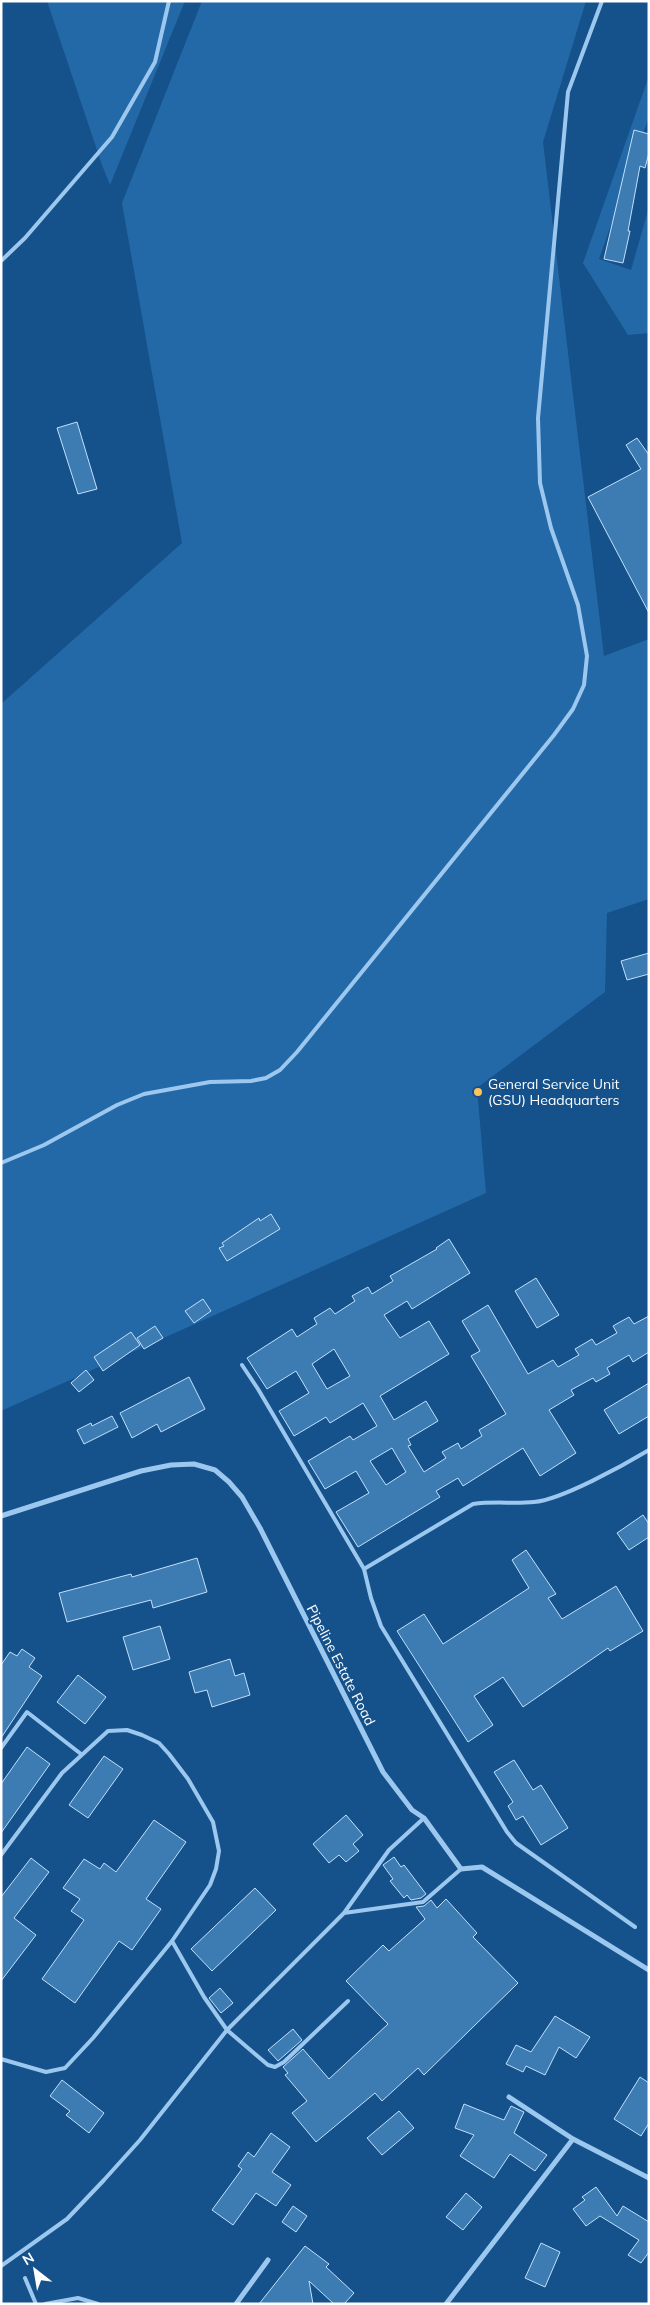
<svg xmlns="http://www.w3.org/2000/svg" width="650" height="2305" font-family="Mulish,sans-serif">
  <rect width="100%" height="100%" fill="#15518a"/>
  <path fill="#2469a7" d="M47 1H185L110 185 102 165Z
    M202 1H586L543 142 604 656 649 639V899L607 913 605 992 477 1088 486 1193 1 1411V704L182 543 122 203Z
    M649 76V117L599 259 631 270 649 207V333L628 335 583 263Z"/>
  <path fill="#3d7bb3" stroke="#c2e0fb" fill-rule="evenodd" d="M634 130 649 134V153L645 168 640 166 628 231H630L623 263 604 259Z
    M77 422 97 489 78 494 57 428Z
    M637 438 649 455V613L588 497 641 469 626 445Z
    M649 953V974L627 980 621 961Z
    M271 1214 280 1229 227 1261 219 1248 224 1246 222 1243 259 1218 260 1221Z
    M449 1239 470 1273 412 1309 407 1301 384 1315 400 1338 429 1321 449 1354 380 1396 394 1420 426 1401 438 1421 408 1439 411 1445 408 1446 424 1472 446 1458 442 1452 458 1443 461 1449 482 1436 479 1430 506 1414 471 1356 480 1351 462 1321 488 1305 528 1374 553 1360 558 1367 579 1355 575 1349 592 1339 596 1345 617 1333 613 1326 629 1317 634 1324 649 1316V1352L633 1362 629 1355 607 1368 610 1374 596 1382 593 1378 571 1390 574 1395 549 1410 576 1453 540 1476 523 1448 463 1486 458 1478 436 1491 440 1497 358 1547 336 1512 369 1493 356 1471 325 1489 308 1461 350 1436 353 1440 377 1426 363 1403 330 1423 326 1417 294 1436 279 1411 309 1393 296 1371 267 1389 247 1358 292 1329 297 1337 317 1324 314 1318 330 1308 335 1314 355 1301 352 1296 368 1287 372 1294 393 1281 390 1276 437 1249 436 1248ZM334 1349 350 1376 327 1389 312 1364ZM392 1448 406 1472 386 1485 370 1461Z
    M536 1278 559 1315 537 1328 515 1291Z
    M203 1299 211 1311 194 1323 185 1311Z
    M155 1326 163 1338 144 1349 137 1338Z
    M131 1332 140 1345 103 1371 94 1357Z
    M86 1370 94 1380 79 1392 71 1383Z
    M189 1377 205 1409 161 1432 157 1424 132 1438 120 1413Z
    M649 1383V1416L619 1434 604 1410Z
    M112 1416 118 1427 84 1444 77 1430 91 1423 92 1426Z
    M643 1515 649 1524V1537L629 1550 617 1533Z
    M526 1550 556 1594 548 1598 562 1619 616 1586 643 1631 610 1651 608 1648 523 1707 503 1677 491 1685 474 1696 493 1725 468 1742 397 1631 424 1614 443 1644 529 1588 512 1560Z
    M197 1558 207 1592 153 1608 151 1600 67 1622 59 1593 131 1574 132 1577Z
    M160 1626 170 1659 133 1670 123 1637Z
    M22 1649 35 1658 29 1667 42 1676 1 1738V1665L10 1652 17 1656Z
    M230 1659 235 1676 244 1673 250 1695 212 1707 207 1690 195 1693 189 1672Z
    M78 1675 106 1697 85 1724 57 1702Z
    M27 1747 50 1764 1 1833V1784Z
    M104 1756 123 1769 88 1818 69 1805Z
    M514 1760 533 1790 541 1785 568 1828 541 1845 523 1816 516 1820 508 1806 513 1802 494 1772Z
    M346 1815 363 1835 353 1844 359 1851 346 1862 339 1855 329 1863 313 1844Z
    M154 1820 186 1842 146 1899 161 1909 132 1950 119 1941 75 2003 42 1979 84 1920 71 1911 80 1899 63 1888 84 1859 100 1869 104 1863 116 1872Z
    M394 1857 401 1867 404 1865 426 1894 421 1898 411 1900 407 1895 404 1898 390 1881 393 1879 383 1865Z
    M31 1858 49 1872 14 1918 36 1935 1 1981V1897Z
    M255 1888 276 1910 212 1971 191 1949Z
    M446 1899 477 1933 473 1937 518 1983 424 2075 418 2068 382 2101 375 2093 316 2142 292 2113 307 2101 285 2075 288 2073 283 2067 303 2049 329 2079 388 2024 346 1981 383 1945 389 1951 425 1919 416 1907 424 1906 431 1900 437 1908Z
    M220 1988 233 2003 221 2013 209 1998Z
    M555 2016 590 2037 576 2058 559 2047 545 2075 526 2066 523 2072 506 2064 516 2045 531 2052Z
    M293 2029 302 2040 278 2061 268 2050Z
    M640 2077 649 2083V2123L641 2136 614 2119Z
    M62 2080 104 2113 89 2133 66 2115 70 2111 50 2096Z
    M464 2104 504 2120 511 2106 524 2112 514 2133 547 2155 535 2171 510 2154 494 2178 460 2156 474 2135 455 2128Z
    M399 2111 414 2128 382 2155 367 2138Z
    M271 2133 290 2147 272 2172 291 2185 276 2206 256 2193 233 2225 212 2210 242 2169 238 2166 248 2152 254 2157Z
    M596 2187 617 2216 623 2206 649 2222V2252L641 2263 628 2255 639 2240 600 2216 586 2226 573 2209 585 2200 582 2197Z
    M466 2193 482 2207 463 2230 446 2217Z
    M293 2206 307 2216 296 2232 282 2222Z
    M541 2243 560 2252 545 2287 525 2278Z
    M305 2246 329 2264 326 2267 354 2293 344 2304H334L309 2281 313 2304H259Z"/>
  <g fill="none" stroke-linecap="round" stroke-linejoin="round">
    <path stroke="#9cc8ef" stroke-width="4" d="M1 261 25 238 112 137 155 62 169 1
      M1 1163 44 1145 117 1105 144 1094 210 1082 251 1081 266 1078 280 1070 297 1052 554 735 573 709 584 685 587 656 578 605 551 528 540 483 538 418 568 92 602 1
      M242 1365 258 1389 364 1569 371 1598 381 1626 507 1832 516 1843 635 1927
      M364 1569 473 1504C494 1501 514 1504 534 1502 561 1500 624 1465 649 1450
      M1 1748 27 1712 81 1754
      M1 1855 62 1773 108 1731 127 1730 142 1735 159 1743 169 1754 188 1779 213 1822 219 1851 216 1869 210 1885 172 1941 93 2038 65 2068 46 2072 1 2059
      M344 1913 423 1902 461 1869
      M172 1941 204 1997 227 2030 268 2065 275 2067 284 2062 348 2001
      M1 2266 67 2219 104 2180 140 2140 227 2030 344 1913 389 1850 424 1818
      M25 2278 36 2304
      M45 2304 78 2298 98 2304"/>
    <path stroke="#9cc8ef" stroke-width="5" d="M1 1516 141 1471 171 1465 194 1464 215 1470 229 1482 242 1497 260 1528 383 1772 412 1810 424 1818 461 1869 482 1867 649 1970
      M509 2097 573 2139 649 2178
      M236 2304 268 2260
      M446 2304 573 2139"/>
  </g>
  <circle fill="#ffc35a" stroke="#15518a" stroke-width="2" cx="478" cy="1092" r="5"/>
  <g text-anchor="middle" stroke-width="4" stroke-linejoin="round" paint-order="stroke">
    <g font-size="14" fill="#fff" stroke="#15518a" text-anchor="start">
      <text x="488" y="1089">General Service Unit<tspan x="488" dy="16">(GSU) Headquarters</tspan></text>
    </g>
    <g font-size="14" fill="#fff" stroke="#15518a">
      <text transform="translate(341 1665) rotate(63)" y="5">Pipeline Estate Road</text>
    </g>
  </g>
  <rect width="650" height="2305" fill="none" stroke="#ffffff" stroke-width="5"/>
  <g transform="translate(35 2270) rotate(329)" stroke="#15518a" stroke-width="4" paint-order="stroke">
  <path d="M0-4L9 19L0 12L-9 19Z" fill="#ffffff"/>
  <text y="-8" font-size="14" font-weight="bold" text-anchor="middle" fill="#ffffff">N</text>
  </g>
</svg>
